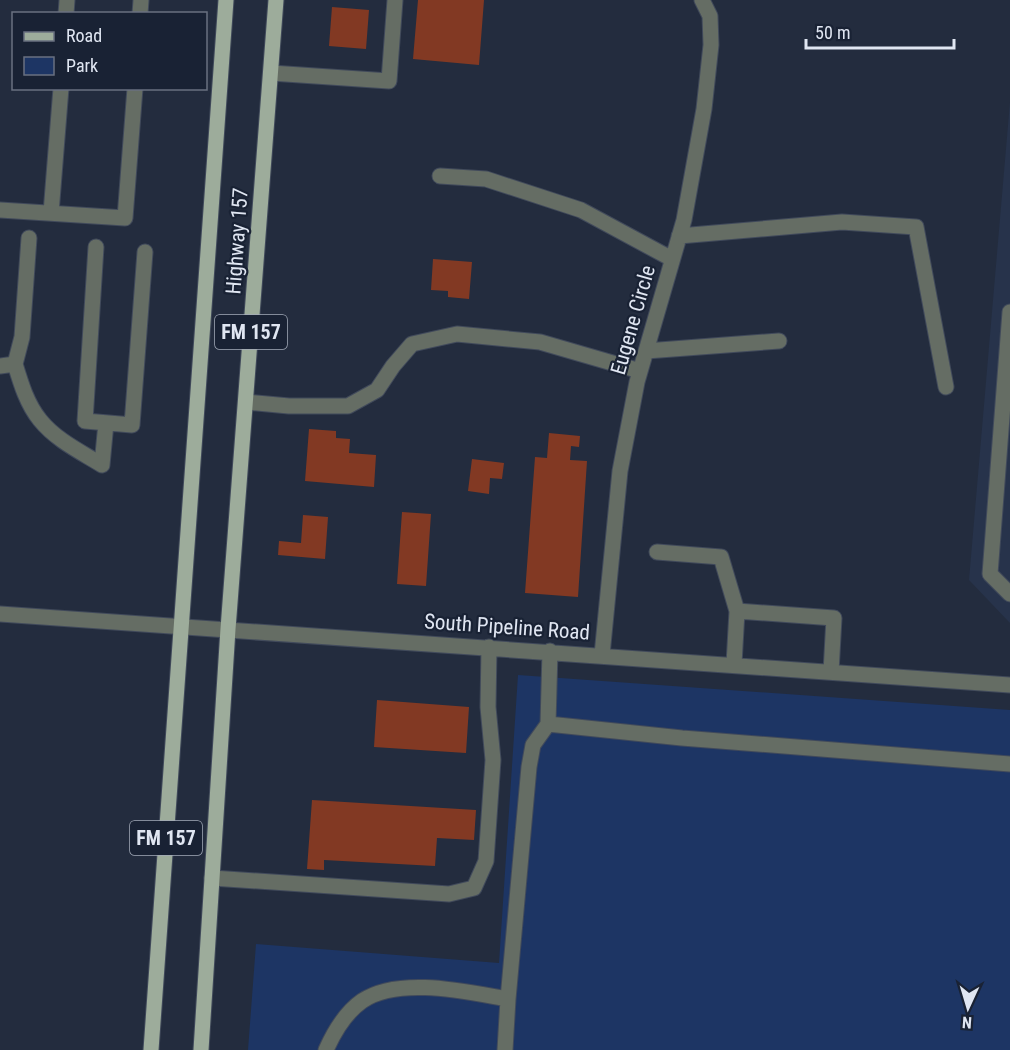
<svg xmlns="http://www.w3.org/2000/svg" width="1010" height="1050" font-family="'Roboto Condensed',sans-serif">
  <rect width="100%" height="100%" fill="#232c3e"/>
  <path fill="#27334b" d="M1010 102V623L969 580Z"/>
  <path fill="#1d3564" d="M518 675 1010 710V1050H248L256 944 499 963Z"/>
  <path fill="#823923" d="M418 0H484L479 65 413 59Z
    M332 7 369 10 366 49 329 46Z
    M433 259 472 262 469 299 448 297V291L431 290Z
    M309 429 336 431V438L350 439 349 453 376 455 374 487 305 481Z
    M549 433 580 436 579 447 571 446 570 460 587 461 578 597 525 593 535 457 547 458Z
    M472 459 504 463 502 479 490 478 489 494 468 491Z
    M402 512 431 514 426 586 397 584Z
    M303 515 328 517 325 559 278 555 279 541 301 543Z
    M377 700 469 707 466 753 374 747Z
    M312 800 476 810 474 840 437 838 435 866 324 860V870L307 869Z"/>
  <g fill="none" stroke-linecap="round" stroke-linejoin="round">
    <g stroke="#414a5b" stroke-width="17">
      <path id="minor" d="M66 14 67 0
        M140 14 141 0
        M271 73 389 81 395 0
        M440 176 486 179 581 210 672 259
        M0 210 125 218 135 88
        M51 213 61 88
        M679 236 842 222 916 227 946 387
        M96 247 85 421 132 425 145 252
        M1010 312 990 574 1010 594
        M646 351 779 341
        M15 364C21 384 27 404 40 420 56 440 81 452 102 465L106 423
        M0 366 15 364 22 337 29 238
        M246 402 289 406H348L377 390 393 366 412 344 457 334 540 342 640 371
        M657 552 721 557 737 611
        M0 614 1010 685
        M602 655 620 471 637 382 684 220 704 109 711 45 710 16 702 0
        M734 664 737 611 834 618 831 672
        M548 724 682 738 1010 764
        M212 878 449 894 474 888 486 861 493 760 488 707 489 647
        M326 1050C334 1032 345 1013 362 1001 399 976 467 992 508 999L529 767 533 745 548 724 550 651
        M505 1050 508 999"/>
    </g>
    <g stroke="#414a5b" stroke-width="17">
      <path id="major" d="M151 1050 226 0
        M201 1050 228 629 276 0"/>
    </g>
    <use href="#minor" stroke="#656d64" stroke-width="15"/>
    <use href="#major" stroke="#9dac9b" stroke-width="15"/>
  </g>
  <g text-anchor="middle" stroke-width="4.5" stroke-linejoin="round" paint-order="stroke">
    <g fill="#192234" stroke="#a4abb9" stroke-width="1.5">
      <rect x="215" y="315" width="72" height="34" rx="4.5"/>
      <rect x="130" y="821" width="72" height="34" rx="4.5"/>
    </g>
    <g font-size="20" font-weight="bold" fill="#e0e6f2">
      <text x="251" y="339">FM 157</text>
      <text x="166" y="845">FM 157</text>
    </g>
    <g font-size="21" fill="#e0e6f2" stroke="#192234">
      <text transform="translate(237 241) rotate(-86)" y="7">Highway 157</text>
      <text transform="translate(633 320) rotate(-74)" y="7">Eugene Circle</text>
      <text transform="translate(507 627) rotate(4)" y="7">South Pipeline Road</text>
    </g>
  </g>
  <rect x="12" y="12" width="195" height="78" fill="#192234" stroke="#697080" stroke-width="1.5"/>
  <rect x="24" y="32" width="30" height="9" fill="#9dac9b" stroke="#697080" stroke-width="1.5"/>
  <text x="66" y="42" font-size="18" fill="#e0e6f2">Road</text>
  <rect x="24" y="57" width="30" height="18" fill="#1d3564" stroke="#697080" stroke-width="1.5"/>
  <text x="66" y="72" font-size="18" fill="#e0e6f2">Park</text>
  <g transform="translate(968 1008) rotate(184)" stroke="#192234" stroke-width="4.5" paint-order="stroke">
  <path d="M0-4.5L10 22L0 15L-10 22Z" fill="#e0e6f2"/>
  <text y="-9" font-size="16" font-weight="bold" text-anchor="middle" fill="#e0e6f2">N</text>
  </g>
  <path d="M806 39v9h148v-9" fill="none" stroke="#e0e6f2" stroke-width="3"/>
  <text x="815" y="39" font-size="18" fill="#e0e6f2" stroke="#192234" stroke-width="4.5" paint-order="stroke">50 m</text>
</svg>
